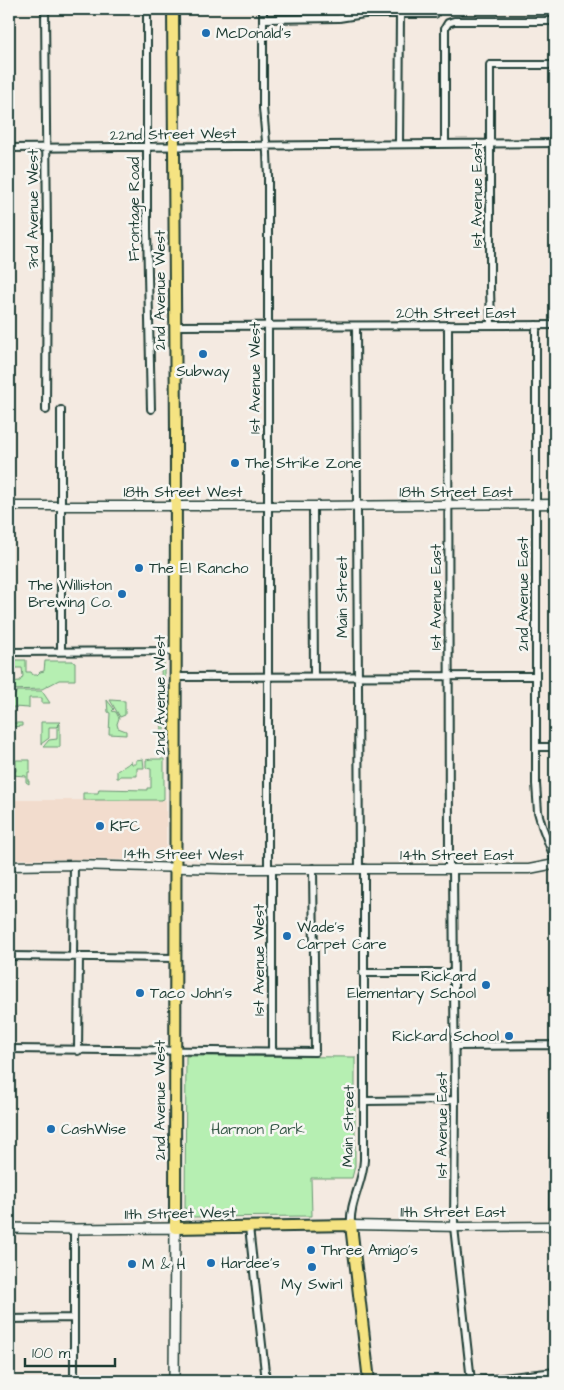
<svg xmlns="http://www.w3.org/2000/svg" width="564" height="1390" font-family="'Architects Daughter',sans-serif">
  <rect width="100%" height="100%" fill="#f4eae1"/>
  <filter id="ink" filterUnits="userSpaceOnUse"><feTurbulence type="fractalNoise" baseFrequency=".02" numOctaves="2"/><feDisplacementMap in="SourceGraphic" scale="10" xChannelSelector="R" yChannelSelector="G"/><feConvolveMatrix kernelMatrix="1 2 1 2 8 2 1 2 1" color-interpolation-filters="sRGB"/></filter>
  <g filter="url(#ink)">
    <path fill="#f2dccd" d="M9 800H166V860L9 859Z"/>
    <path fill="#b6efb2" stroke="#6a9673" d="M12 660H26V672H31L33 675H37L40 672 44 671 45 661H73V662L75 663V680H59L42 689 9 690V682L20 681 23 676 22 668H15V664H12Z
      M161 660H164V747H162Z
      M17 691H42L50 703H42V698H29V708L13 707V723H22V726L11 727C5 717 11 702 17 691Z
      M107 700 114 709 112 711 116 712 119 718 117 724 118 728 126 731V735L109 734 110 713 108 712Z
      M110 700 125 701V715L120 717Z
      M41 722H61L56 727H49V738L41 744Z
      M60 724V747H43L49 740 57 739V727Z
      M143 759 144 768H137V776H120L119 778H117V771C122 767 127 766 131 761L132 764H136V760Z
      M151 759H164V799L161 800H83V793H98L99 789 147 790V788H151V769L146 768V760Z
      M16 760H30V772H28V781H29V784L26 782V776L11 775V772L16 771Z
      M186 1056 355 1057V1166L352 1178H311L312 1216 190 1217 185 1213Z"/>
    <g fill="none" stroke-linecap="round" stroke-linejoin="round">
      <g stroke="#1f3d34" stroke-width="10">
        <path id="minor" d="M45 9 47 236 46 410
          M147 9V229L151 409
          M263 9V108L267 153 268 176V868
          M263 19 339 18 364 14H435
          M399 144 400 14
          M445 144V28L448 23 454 21H555
          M9 148 555 143
          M448 325 449 868
          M491 325 490 288V65H555
          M536 325V784L538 812 542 826 555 860
          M176 326 555 325
          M356 326 359 868
          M61 410V651
          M313 506 314 676
          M9 652 176 651
          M175 677 535 676
          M536 747H555
          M453 868 455 1100 454 1227 471 1381
          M9 956 175 958
          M73 956 74 865
          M363 973H454
          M555 1045 553 1226 555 1241
          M455 1046 555 1045
          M9 1049 315 1052 313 868
          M78 1051 79 956
          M272 1051V869
          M365 1101 455 1100
          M351 1225C349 1203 363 1183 364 1160V868
          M249 1227 266 1381
          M9 1319 74 1318
          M74 1381V1229
          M476 1381 555 1372"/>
      </g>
      <g stroke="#1f3d34" stroke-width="11">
        <path id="tertiary" d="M9 506H313L555 504
          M9 866 74 865 225 869H529L555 864
          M351 1225 462 1227 555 1226"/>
      </g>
      <g stroke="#1f3d34" stroke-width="12">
        <path id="secondary" d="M9 1228 74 1229 175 1228 174 1381"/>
      </g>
      <g stroke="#1f3d34" stroke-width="14">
        <path id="primary" d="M173 9 176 434 175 1228 351 1225 369 1381"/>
      </g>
      <use href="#minor" stroke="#f6f6f2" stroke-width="6"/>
      <use href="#tertiary" stroke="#f6f6f2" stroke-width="8"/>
      <use href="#secondary" stroke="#f6f6f2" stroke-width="9"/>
      <use href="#primary" stroke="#f5e382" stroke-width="10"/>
    </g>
  </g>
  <g fill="#1f6fb2" stroke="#f6f6f2" stroke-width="2">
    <circle cx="206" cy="33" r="5"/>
    <circle cx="203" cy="354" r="5"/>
    <circle cx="235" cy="463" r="5"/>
    <circle cx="139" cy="568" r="5"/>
    <circle cx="122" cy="594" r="5"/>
    <circle cx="100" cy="826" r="5"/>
    <circle cx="287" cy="936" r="5"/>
    <circle cx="486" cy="985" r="5"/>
    <circle cx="140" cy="993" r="5"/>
    <circle cx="509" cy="1036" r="5"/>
    <circle cx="51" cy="1129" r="5"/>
    <circle cx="311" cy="1250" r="5"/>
    <circle cx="211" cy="1263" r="5"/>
    <circle cx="132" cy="1264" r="5"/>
    <circle cx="312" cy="1267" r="5"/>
  </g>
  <g text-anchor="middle" stroke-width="5" stroke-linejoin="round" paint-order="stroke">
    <g font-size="15" fill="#1f3d34" stroke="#f6f6f2" text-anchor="start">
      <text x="216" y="38">McDonald's</text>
      <text x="203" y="376" text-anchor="middle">Subway</text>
      <text x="245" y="468">The Strike Zone</text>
      <text x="149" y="573">The El Rancho</text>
      <text x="112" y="590" text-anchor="end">The Williston<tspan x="112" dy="17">Brewing Co.</tspan></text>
      <text x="110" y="831">KFC</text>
      <text x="297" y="932">Wade's<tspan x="297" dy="17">Carpet Care</tspan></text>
      <text x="476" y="981" text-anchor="end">Rickard<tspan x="476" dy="17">Elementary School</tspan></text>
      <text x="150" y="998">Taco John's</text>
      <text x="499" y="1041" text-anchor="end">Rickard School</text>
      <text x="61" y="1134">CashWise</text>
      <text x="321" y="1255">Three Amigo's</text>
      <text x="221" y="1268">Hardee's</text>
      <text x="142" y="1269">M &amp; H</text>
      <text x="312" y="1289" text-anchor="middle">My Swirl</text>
    </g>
    <g font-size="15" fill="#1f3d34" stroke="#f6f6f2">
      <text transform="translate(173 134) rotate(-1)" y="5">22nd Street West</text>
      <text transform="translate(477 195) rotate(-90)" y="5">1st Avenue East</text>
      <text transform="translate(33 209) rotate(-90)" y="5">3rd Avenue West</text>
      <text transform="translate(134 209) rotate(-90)" y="5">Frontage Road</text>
      <text transform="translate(160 290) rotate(-90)" y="5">2nd Avenue West</text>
      <text x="456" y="318">20th Street East</text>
      <text transform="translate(255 378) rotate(-90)" y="5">1st Avenue West</text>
      <text x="183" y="497">18th Street West</text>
      <text x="456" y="497">18th Street East</text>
      <text transform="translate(523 594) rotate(-90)" y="5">2nd Avenue East</text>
      <text transform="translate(342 597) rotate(-90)" y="5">Main Street</text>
      <text transform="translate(436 597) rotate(-90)" y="5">1st Avenue East</text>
      <text transform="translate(160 695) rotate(-90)" y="5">2nd Avenue West</text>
      <text transform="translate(184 854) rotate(1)" y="5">14th Street West</text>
      <text x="457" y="860">14th Street East</text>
      <text transform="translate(259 960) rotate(-90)" y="5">1st Avenue West</text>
      <text transform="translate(160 1100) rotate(-90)" y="5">2nd Avenue West</text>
      <text transform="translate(442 1125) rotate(-90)" y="5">1st Avenue East</text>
      <text transform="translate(348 1126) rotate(-89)" y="5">Main Street</text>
      <text x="453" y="1217">11th Street East</text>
      <text transform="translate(180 1213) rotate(-1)" y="5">11th Street West</text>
    </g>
    <g font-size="15" fill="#365847" stroke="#f6f6f2">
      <text x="258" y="1134">Harmon Park</text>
    </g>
  </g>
  <rect width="564" height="1390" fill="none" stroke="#f6f6f2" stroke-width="30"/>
  <rect x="15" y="15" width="534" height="1360" fill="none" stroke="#1f3d34" stroke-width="2" filter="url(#ink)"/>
  <path d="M25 1358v8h90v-8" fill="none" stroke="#1f3d34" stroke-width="2.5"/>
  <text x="32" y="1358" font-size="15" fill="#1f3d34" stroke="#f6f6f2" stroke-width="4" paint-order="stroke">100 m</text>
</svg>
